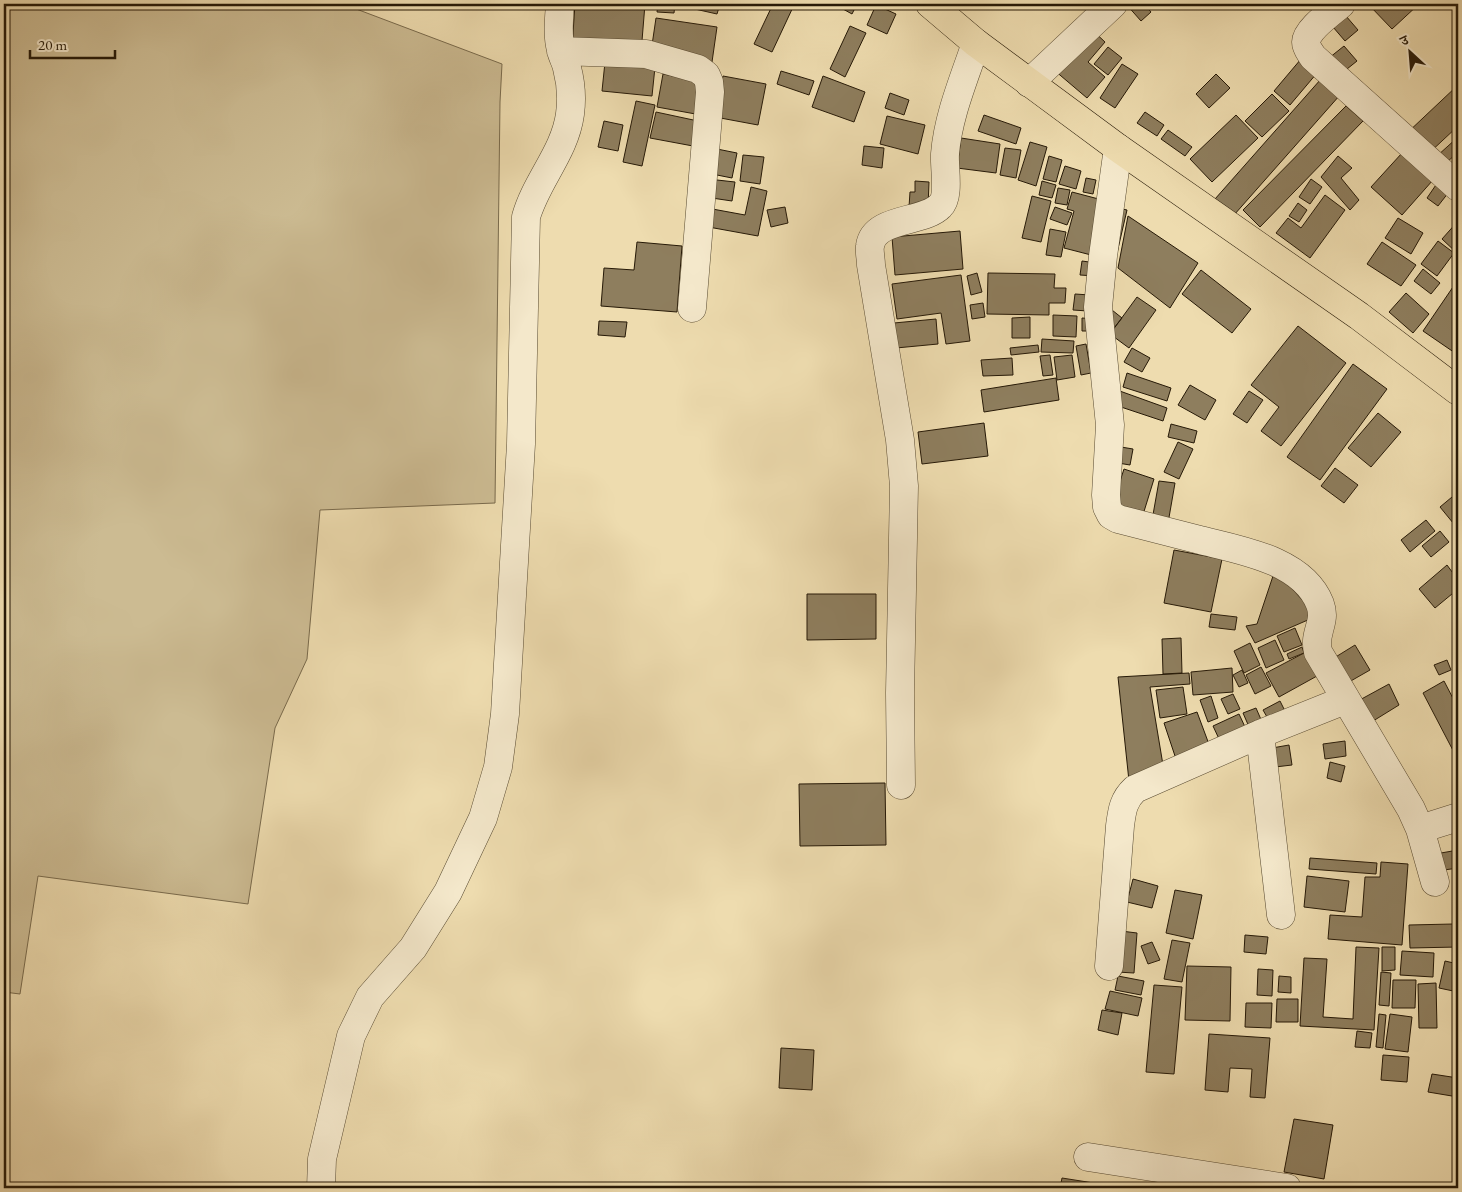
<svg xmlns="http://www.w3.org/2000/svg" width="1462" height="1192" font-family="'EB Garamond','Noto Serif Devanagari',serif">
  <rect width="100%" height="100%" fill="#eedcaf"/>
  <filter id="stains"><feTurbulence type="fractalNoise" baseFrequency=".004" numOctaves="4"/><feColorMatrix values="0 0 0 0 .2 0 0 0 0 .09 0 0 0 0 .02 0 0 0 .5 -.17"/></filter>
  <radialGradient id="worn" r=".72"><stop offset=".6" stop-color="#630" stop-opacity="0"/><stop offset="1" stop-color="#630" stop-opacity=".3"/></radialGradient>
  <path fill="#ccbb92" stroke="#796a4c" d="M4 4H343L502 64 500 102 495 503 320 510 307 659 275 728 248 904 38 876 20 994 4 992Z"/>
  <path fill="#8e7e5e" stroke="#261907" d="M575 4H645L641 53 572 48Z
    M658 4H675L674 13 657 12Z
    M677 4H720L717 14 677 5Z
    M773 4H790L794 5 772 52 754 44Z
    M834 4H857L852 14Z
    M1126 4H1144L1151 12 1141 21Z
    M1370 4H1419L1392 29 1369 5Z
    M876 5 896 14 887 34 867 25Z
    M1346 16 1358 30 1345 41 1333 27Z
    M656 18 717 27 712 62 651 52Z
    M850 26 866 33 845 77 830 69Z
    M1090 28 1105 42 1088 62 1105 77 1087 98 1054 70Z
    M1344 46 1357 61 1337 77 1324 62Z
    M1108 47 1122 58 1108 75 1094 64Z
    M1301 59 1317 73 1290 105 1274 91Z
    M605 62 655 67 652 96 602 91Z
    M1122 64 1138 74 1115 108 1100 98Z
    M781 71 814 81 809 95 777 84Z
    M663 74 708 83 701 115 657 107Z
    M1216 74 1230 88 1209 108 1196 94Z
    M723 76 766 84 758 125 715 117Z
    M823 76 865 92 854 122 812 107Z
    M1321 79 1340 95 1234 215 1215 199Z
    M1458 85V126L1427 155 1406 134Z
    M890 93 909 100 904 115 885 108Z
    M1272 94 1289 111 1262 137 1245 121Z
    M636 101 655 105 642 166 623 162Z
    M1346 106 1363 121 1260 227 1243 210Z
    M656 112 698 121 693 146 650 138Z
    M1145 112 1164 125 1157 136 1137 123Z
    M984 115 1021 128 1016 144 978 131Z
    M1236 115 1258 138 1212 182 1190 159Z
    M887 116 925 125 918 154 880 144Z
    M604 121 623 125 618 151 598 147Z
    M1168 130 1192 147 1185 156 1161 139Z
    M1458 137V152L1445 164 1437 156Z
    M961 138 1000 144 996 173 957 168Z
    M1030 142 1047 147 1036 186 1018 180Z
    M864 146 884 148 882 168 862 165Z
    M712 148 737 153 732 178 707 173Z
    M1005 148 1021 150 1016 178 1000 175Z
    M1402 153 1433 180 1402 215 1371 187Z
    M743 155 764 157 760 184 740 181Z
    M1049 156 1062 160 1056 182 1043 179Z
    M1338 156 1352 168 1341 178 1359 200 1350 210 1321 177Z
    M1458 159V183L1446 171Z
    M1065 166 1081 171 1076 189 1059 184Z
    M1086 178 1096 180 1093 194 1083 192Z
    M708 179 735 182 732 201 705 197Z
    M1311 179 1322 187 1310 204 1299 197Z
    M1440 179 1452 188 1438 206 1427 198Z
    M915 181 929 182 928 207H909L910 192H915Z
    M1042 181 1056 185 1052 198 1039 195Z
    M751 187 767 191 758 236 703 226 707 208 745 215Z
    M1058 188 1070 190 1067 205 1055 203Z
    M1072 192 1110 202 1095 256 1064 248 1074 211 1067 209Z
    M1325 195 1345 210 1310 258 1276 233 1288 218 1301 228Z
    M1032 196 1051 201 1041 242 1022 238Z
    M1298 203 1307 210 1299 222 1289 216Z
    M785 207 788 223 771 227 767 210Z
    M1055 207 1072 213 1067 225 1050 219Z
    M1118 208 1127 210 1114 266Z
    M1128 216 1198 263 1170 308 1118 268Z
    M1398 218 1423 233 1411 254 1385 238Z
    M1458 221V254L1442 239Z
    M1050 229 1066 232 1061 257 1046 255Z
    M960 231 963 269 895 275 892 237Z
    M1438 241 1454 253 1437 276 1421 264Z
    M637 242 682 246 677 312 601 306 604 268 634 270Z
    M1382 242 1416 265 1401 286 1367 264Z
    M1082 261 1096 263 1095 276 1080 275Z
    M1423 269 1440 283 1431 294 1414 281Z
    M1201 270 1251 309 1232 333 1182 294Z
    M977 273 982 292 971 295 967 276Z
    M988 273 1055 274 1054 288H1066L1065 303H1049V315L987 314Z
    M961 275 970 341 946 344 941 313 897 319 892 284Z
    M1455 284 1458 286V355L1423 331Z
    M1406 293 1429 314 1413 333 1389 312Z
    M1075 294 1090 295 1088 311 1073 310Z
    M1137 297 1156 310 1129 348 1110 334Z
    M983 303 985 317 972 319 970 305Z
    M1112 310 1122 318 1114 328 1104 321Z
    M1053 315 1077 316 1076 337 1053 336Z
    M1030 317V338H1012V318Z
    M1082 318 1096 319V331H1082Z
    M936 319 938 344 896 348 894 323Z
    M599 321 627 322 625 337 598 335Z
    M1298 326 1346 363 1281 446 1261 431 1279 407 1251 385Z
    M1042 339 1074 341 1073 353 1041 352Z
    M1086 344 1091 373 1081 375 1076 346Z
    M1038 345 1039 352 1011 355 1010 348Z
    M1132 348 1150 358 1142 372 1124 362Z
    M1050 355 1053 375 1043 376 1040 356Z
    M1072 355 1075 377 1057 380 1054 357Z
    M1012 358 1013 375 983 376 981 360Z
    M1353 364 1387 389 1320 480 1287 457Z
    M1127 373 1171 388 1167 401 1123 387Z
    M1056 378 1059 400 984 412 981 390Z
    M1190 385 1216 400 1205 420 1178 405Z
    M1117 390 1167 408 1163 421 1112 404Z
    M1249 391 1263 400 1247 423 1233 414Z
    M1378 413 1401 432 1371 467 1348 448Z
    M984 423 988 456 922 464 918 432Z
    M1171 424 1197 431 1194 443 1168 437Z
    M1178 442 1193 449 1179 479 1164 472Z
    M1121 447 1133 449 1130 465 1118 463Z
    M1335 468 1358 485 1344 503 1321 486Z
    M1124 469 1154 479 1142 518 1111 509Z
    M1159 481 1175 483 1167 529 1151 526Z
    M1458 492V529L1440 507Z
    M1426 520 1435 531 1410 552 1401 540Z
    M1440 531 1449 542 1431 557 1422 546Z
    M1174 550 1222 559 1211 612 1164 603Z
    M1447 565 1458 580V589L1435 608 1419 589Z
    M1275 570 1317 616 1255 643 1246 626 1257 624Z
    M807 594H876V639L807 640Z
    M1211 614 1237 617 1235 630 1209 627Z
    M1295 628 1302 645 1284 652 1277 636Z
    M1181 638 1182 673 1163 674 1162 639Z
    M1275 640 1284 660 1266 668 1258 648Z
    M1250 643 1260 665 1244 673 1234 651Z
    M1355 645 1370 670 1349 682 1334 658Z
    M1302 647 1304 653 1289 659 1287 654Z
    M1304 653 1317 676 1279 697 1266 673Z
    M1447 660 1451 670 1439 675 1434 665Z
    M1261 667 1271 686 1255 694 1246 675Z
    M1232 668 1233 692 1193 695 1191 672Z
    M1242 670 1248 683 1239 687 1233 675Z
    M1189 673 1190 684 1150 687 1163 765 1129 781 1118 677Z
    M1444 681 1458 708V760L1423 693Z
    M1389 684 1399 705 1365 726 1356 702Z
    M1183 687 1187 714 1160 718 1156 690Z
    M1233 694 1240 709 1228 714 1221 699Z
    M1211 696 1218 718 1208 722 1200 700Z
    M1280 701 1287 715 1271 724 1263 710Z
    M1256 708 1266 731 1253 736 1243 713Z
    M1197 712 1210 747 1176 759 1164 723Z
    M1239 714 1246 729 1220 741 1213 726Z
    M1345 741 1346 756 1325 759 1323 744Z
    M1289 745 1292 765 1275 767 1272 748Z
    M1330 762 1345 766 1341 782 1327 778Z
    M885 783 886 845 800 846 799 784Z
    M1458 850V868L1444 870 1441 853Z
    M1310 858 1377 863 1376 874 1309 869Z
    M1381 862 1408 864 1402 945 1328 939 1330 915 1362 917 1365 877H1380Z
    M1307 876 1349 881 1345 912 1304 907Z
    M1133 879 1158 886 1152 908 1127 902Z
    M1175 890 1202 895 1193 939 1166 933Z
    M1453 895H1458V947L1410 948 1409 925 1453 924Z
    M1121 931 1137 933 1134 973 1117 972Z
    M1245 935 1268 937 1266 954 1244 952Z
    M1172 940 1190 943 1182 982 1164 979Z
    M1152 942 1160 960 1148 964 1141 946Z
    M1356 947 1379 948 1374 1030 1300 1026 1304 958 1327 959 1323 1017 1353 1019Z
    M1382 947H1395V970L1382 971Z
    M1402 951 1434 953 1433 977 1400 975Z
    M1445 961 1458 964V992L1439 988Z
    M1187 966 1231 967 1230 1021 1185 1020Z
    M1258 969 1273 970 1272 996 1257 995Z
    M1381 972 1391 973 1389 1006 1379 1005Z
    M1118 976 1144 981 1141 995 1115 990Z
    M1279 976 1291 977V993L1278 992Z
    M1393 980H1416L1415 1008H1392Z
    M1436 983 1437 1028H1419L1418 984Z
    M1154 985 1182 987 1174 1074 1146 1072Z
    M1110 991 1142 998 1138 1016 1105 1009Z
    M1277 999H1298V1022H1276Z
    M1246 1003H1272L1271 1028 1245 1027Z
    M1102 1010 1122 1013 1118 1035 1098 1030Z
    M1379 1014 1386 1015 1383 1048 1376 1047Z
    M1390 1014 1412 1017 1408 1052 1385 1049Z
    M1357 1031 1372 1033 1370 1048 1355 1047Z
    M1209 1034 1270 1038 1265 1098 1250 1097 1252 1069 1230 1068 1228 1092 1205 1090Z
    M781 1048 814 1050 812 1090 779 1088Z
    M1383 1055 1409 1057 1407 1082 1381 1080Z
    M1432 1074 1458 1078V1097L1428 1092Z
    M1294 1119 1333 1125 1324 1179 1284 1172Z
    M1062 1178 1100 1184 1099 1188H1060Z"/>
  <g fill="none" stroke-linecap="round" stroke-linejoin="round">
    <g stroke="#584a31" stroke-width="29">
      <path id="minor" d="M1341 4C1332 12 1306 30 1306 42 1306 48 1310 52 1313 57L1458 187
        M561 51 646 54 698 69 706 75 709 82 710 92 692 308
        M1029 83 1113 4
        M1118 148 1103 256 1098 307 1110 425 1106 495 1107 507 1111 515 1118 519C1145 526 1173 533 1200 540 1240 550 1303 560 1320 604 1327 623 1313 632 1318 652L1411 809 1420 829 1435 882
        M1260 734 1281 915
        M901 785 900 693 904 486 900 440 871 265C871 259 869 251 870 246 874 217 924 223 940 206 950 197 944 167 945 154 948 116 964 79 976 43
        M1420 829 1458 817
        M1109 966 1120 826C1122 811 1123 800 1135 789L1260 734 1345 700
        M1088 1157 1287 1188
        M321 1188 322 1159 351 1036 370 997 413 948 448 892 483 818 498 767 505 714 521 444 526 217C536 181 565 152 570 114 572 99 571 83 567 68 566 62 562 56 561 50 557 35 559 19 560 4"/>
    </g>
    <g stroke="#261907" stroke-width="29">
      <path id="major" d="M930 4 976 43 1118 148 1359 316 1458 391"/>
    </g>
    <use href="#minor" stroke="#f4e8cb" stroke-width="28"/>
    <use href="#major" stroke="#eedcaf" stroke-width="28"/>
  </g>
  <rect width="1462" height="1192" fill="none" stroke="#eedcaf" stroke-width="20"/>
  <rect x="5" y="5" width="1452" height="1182" fill="none" stroke="#261907" stroke-width="2.5"/>
  <rect x="10" y="10" width="1442" height="1172" fill="none" stroke="#261907"/>
  <g transform="translate(1410 52) rotate(334)" stroke="#f4e8cb" stroke-width="4" paint-order="stroke">
  <path d="M0-4L9 19L0 12L-9 19Z" fill="#261907"/>
  <text y="-8" font-size="14" font-weight="bold" text-anchor="middle" fill="#261907">उ</text>
  </g>
  <path d="M30 50v8h85v-8" fill="none" stroke="#261907" stroke-width="2.5"/>
  <text x="38" y="50" font-size="15" fill="#261907" stroke="#f4e8cb" stroke-width="4" paint-order="stroke">20 m</text>
  <rect width="100%" height="100%" filter="url(#stains)"/>
  <rect width="100%" height="100%" fill="url(#worn)"/>
</svg>
